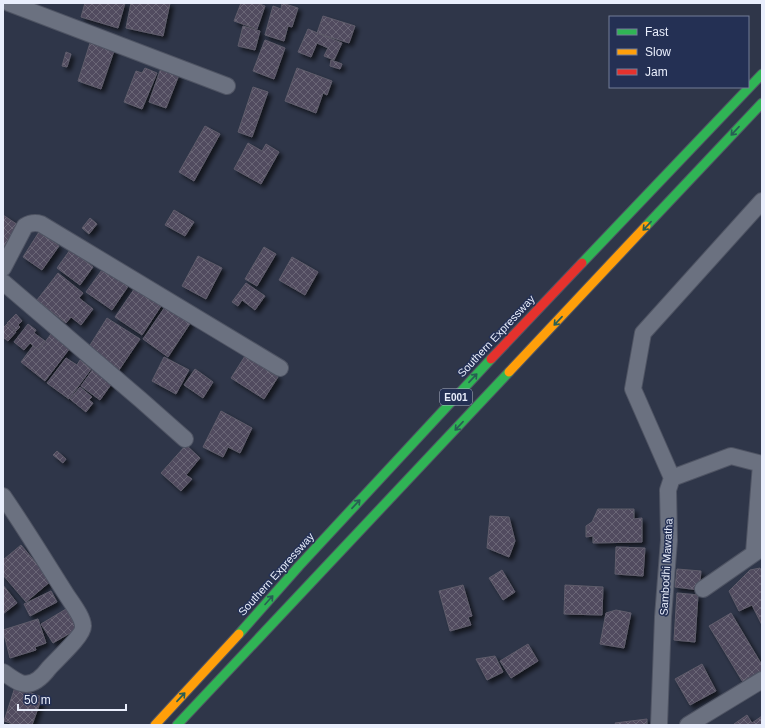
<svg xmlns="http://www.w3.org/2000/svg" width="765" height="728" font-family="Helvetica,sans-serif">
  <defs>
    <pattern id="building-cross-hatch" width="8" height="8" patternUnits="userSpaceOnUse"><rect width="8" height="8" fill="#514c5e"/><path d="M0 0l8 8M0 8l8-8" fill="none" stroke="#6a6676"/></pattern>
    <filter id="shadow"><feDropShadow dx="3.5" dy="3.5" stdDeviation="2" flood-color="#0009"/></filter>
  </defs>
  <rect width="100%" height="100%" fill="#2f3649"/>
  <path fill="url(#building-cross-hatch)" stroke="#5f5c6b" filter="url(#shadow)" d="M85 3H125L118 28 81 17Z
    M131 3H170L163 36 126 28Z
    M241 3H257L265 6 257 29 234 21Z
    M282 3 298 8 292 27 288 26 284 41 265 35 273 6 281 9Z
    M323 16 355 26 349 43 317 33Z
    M243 26 260 31 255 50 238 46Z
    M308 29 342 43 334 60 324 56 328 48 317 43 311 57 298 52Z
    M91 40 115 48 101 89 78 81Z
    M265 40 285 48 274 79 253 71Z
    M66 52 71 54 67 67 62 66Z
    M331 60 342 64 340 69 330 66Z
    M145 68 157 73 142 109 124 102 136 71 142 73Z
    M161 68 179 75 166 108 149 102Z
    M297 68 332 81 327 95 323 93 316 113 285 101Z
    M253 87 268 92 252 137 238 132Z
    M205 126 220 134 194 181 179 172Z
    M248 143 262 151 266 144 279 152 261 184 234 169Z
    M174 210 194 222 185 236 165 225Z
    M3 215 18 225 3 248Z
    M90 218 97 224 89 234 82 228Z
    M39 232 59 246 42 270 23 257Z
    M264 247 276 254 257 286 245 279Z
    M70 250 93 267 80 285 57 268Z
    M198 256 222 268 206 299 182 286Z
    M292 257 318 272 305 295 279 280Z
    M104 267 129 285 112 310 86 292Z
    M58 273 83 293 79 298 93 309 81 325 71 317 66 323 37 300Z
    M246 283 265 296 255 310 242 300 238 306 232 302Z
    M137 285 163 303 142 335 115 317Z
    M167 304 191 322 168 357 143 339Z
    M16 314 22 321 18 325 20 327 16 331 7 323Z
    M107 318 140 339 119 370 87 350Z
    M7 324 16 332 8 341 3 337V328Z
    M28 324 36 330 34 333 45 341 38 350 30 343 24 350 14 342Z
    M51 334 70 348 45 381 21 362 33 346 39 350Z
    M245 356 278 377 264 399 231 378Z
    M164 357 189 370 176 394 152 381Z
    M66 358 77 365 80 360 91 369 69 399 47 383Z
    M96 365 115 379 100 400 81 386Z
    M195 369 213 382 203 398 184 385Z
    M80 387 92 397 89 400 93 403 86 412 70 399Z
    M221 411 252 428 240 453 228 447 223 457 203 447Z
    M186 445 200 458 186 475 192 479 181 491 161 473Z
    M57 451 66 459 63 463 53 455Z
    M598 509H634V519L642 518V542L593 543V536L586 537V526L592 522Z
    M490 516 509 517 515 541 509 557 487 548Z
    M21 545 51 581 26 602 3 575V560Z
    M616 547 645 548 643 576 615 574Z
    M760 568 762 574V625L752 605 739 611 729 591 750 570Z
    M677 569 701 571 699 590 675 587Z
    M502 570 515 592 503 600 489 578Z
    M3 585 17 603 3 614Z
    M463 585 472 616 468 617 471 625 450 631 439 591Z
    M565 585 603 587 602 615 564 614Z
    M51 591 57 602 30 616 24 604Z
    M677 593 698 595 695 642 674 640Z
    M66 609 77 629 53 643 41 624Z
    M616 610 631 613 624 648 600 644 606 613Z
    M731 613 762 665V673L744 684 709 626Z
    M38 619 46 643 35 647 36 650 10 658 3 630Z
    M528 644 538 661 511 678 500 661Z
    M495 656 503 672 487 680 476 659Z
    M702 664 716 691 690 705 675 679Z
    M15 687 42 697 32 725H16L4 721Z
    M747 715 752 723 762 716V725H735L734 724Z
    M647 719V725H616L615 723Z"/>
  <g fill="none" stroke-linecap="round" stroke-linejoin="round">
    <g stroke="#4f5463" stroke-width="18">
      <path id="street" d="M9 3 227 86
        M3 268 25 226C30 223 35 222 41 224L280 368
        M3 282 141 400 185 439
        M672 478 731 456 762 464
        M3 496C25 528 45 561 66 594 71 602 83 617 83 626 84 635 56 660 49 668 43 676 33 687 21 683 15 681 9 676 3 672
        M754 553 761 464
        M703 589 762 548
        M659 725 663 617 669 540 668 490 672 478 633 389 643 333 762 201
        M688 725 762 680"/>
    </g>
    <g stroke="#4f5463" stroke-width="11">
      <path id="fast" d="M646 226 762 103
        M582 263 762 74
        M239 634 299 566 491 359
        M177 725 509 372"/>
    </g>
    <g stroke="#4f5463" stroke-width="11">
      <path id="slow" d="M509 372 646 226
        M155 725 239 634"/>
    </g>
    <g stroke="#4f5463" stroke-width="11">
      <path id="jam" d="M491 359 582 263"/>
    </g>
    <use href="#street" stroke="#6b7180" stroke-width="16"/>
    <use href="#fast" stroke="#30b455" stroke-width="9"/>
    <use href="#slow" stroke="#ff9f0a" stroke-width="9"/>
    <use href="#jam" stroke="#e5322d" stroke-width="9"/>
  </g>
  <defs><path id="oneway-shaft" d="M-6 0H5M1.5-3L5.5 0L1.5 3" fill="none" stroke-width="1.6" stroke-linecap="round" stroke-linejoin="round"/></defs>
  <g stroke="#285e54">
    <use href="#oneway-shaft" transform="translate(735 131) rotate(133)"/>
    <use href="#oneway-shaft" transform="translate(647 226) rotate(133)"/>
    <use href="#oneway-shaft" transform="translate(558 321) rotate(133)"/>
    <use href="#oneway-shaft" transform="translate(473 378) rotate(-47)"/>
    <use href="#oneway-shaft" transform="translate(459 426) rotate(133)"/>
    <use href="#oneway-shaft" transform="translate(356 504) rotate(-47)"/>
    <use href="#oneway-shaft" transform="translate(269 600) rotate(-48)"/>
    <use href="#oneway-shaft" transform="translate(181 697) rotate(-47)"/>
  </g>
  <g text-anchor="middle" stroke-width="3" stroke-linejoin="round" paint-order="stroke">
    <rect fill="#243054" stroke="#aeb5ca" stroke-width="1" x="440" y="389" width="32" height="16" rx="3"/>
    <g font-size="10" font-weight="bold" fill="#e9eefc">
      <text x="456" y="401">E001</text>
    </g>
    <g font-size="11" fill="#e9eefc" stroke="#243054">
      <text transform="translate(496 336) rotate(-47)" y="4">Southern Expressway</text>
      <text transform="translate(666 567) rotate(-87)" y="4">Sambodhi Mawatha</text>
      <text transform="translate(276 574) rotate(-48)" y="4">Southern Expressway</text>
    </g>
  </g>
  <rect width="765" height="728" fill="none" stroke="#e9eefc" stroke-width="8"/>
  <rect x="609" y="16" width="140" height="72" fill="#243054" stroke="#737c97"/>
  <rect x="617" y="29" width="20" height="6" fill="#30b455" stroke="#737c97"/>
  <text x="645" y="36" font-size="12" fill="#e9eefc">Fast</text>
  <rect x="617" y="49" width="20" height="6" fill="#ff9f0a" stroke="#737c97"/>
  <text x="645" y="56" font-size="12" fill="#e9eefc">Slow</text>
  <rect x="617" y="69" width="20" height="6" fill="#e5322d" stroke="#737c97"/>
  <text x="645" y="76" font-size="12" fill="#e9eefc">Jam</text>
  <path d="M18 704v6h108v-6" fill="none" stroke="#e9eefc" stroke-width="2"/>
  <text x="24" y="704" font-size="12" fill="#e9eefc" stroke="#243054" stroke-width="3" paint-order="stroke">50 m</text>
</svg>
